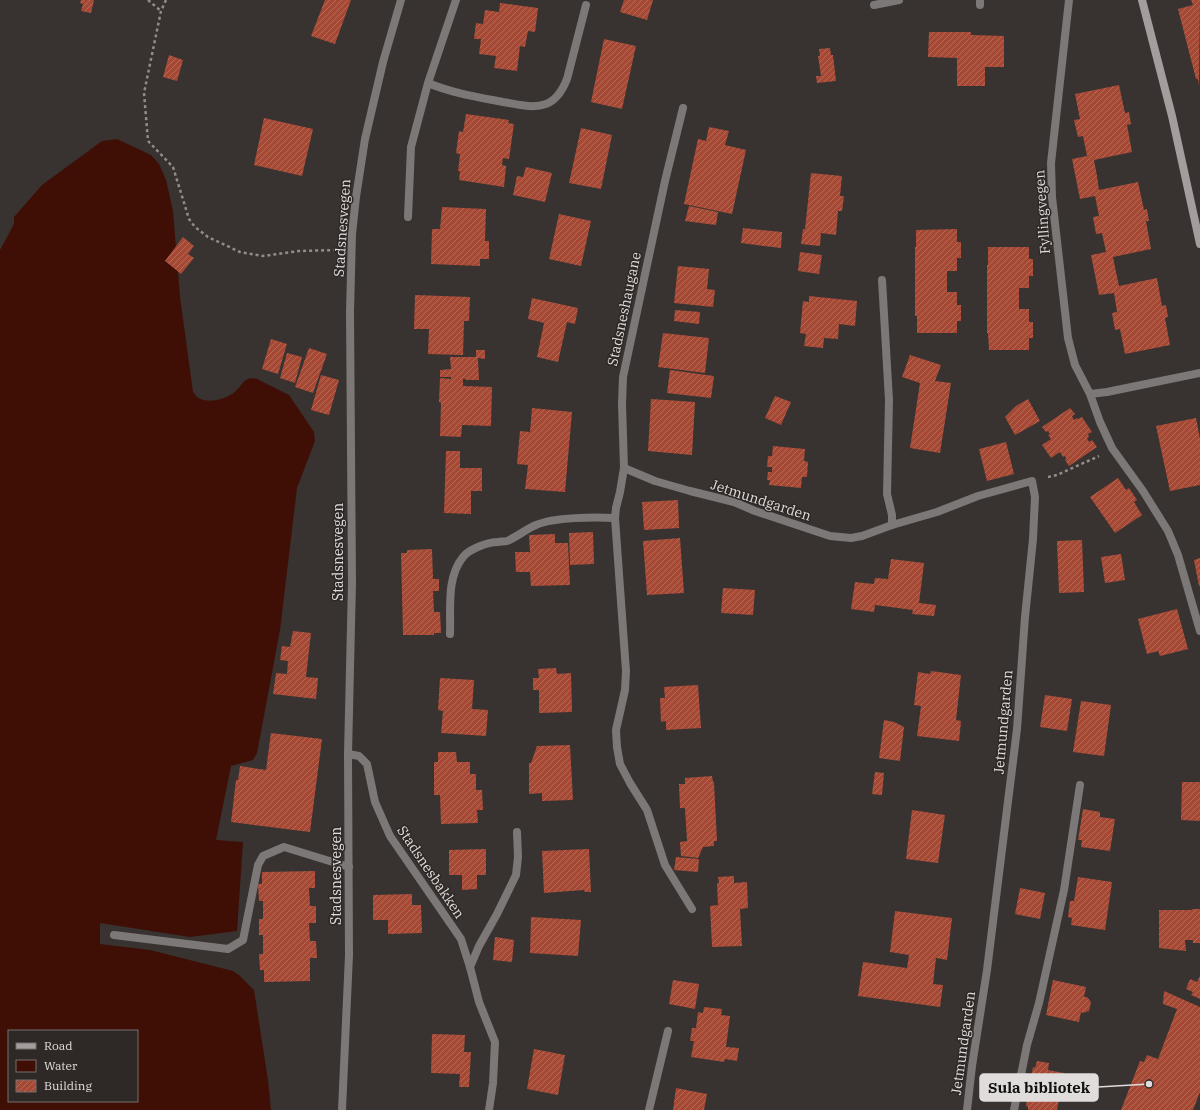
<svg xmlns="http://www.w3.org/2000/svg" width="1200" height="1110" font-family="'IBM Plex Serif',serif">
  <defs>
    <pattern id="building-hatch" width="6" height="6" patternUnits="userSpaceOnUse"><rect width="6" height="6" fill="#a54935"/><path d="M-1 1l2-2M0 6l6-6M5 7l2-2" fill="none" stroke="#b56b5b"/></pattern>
  </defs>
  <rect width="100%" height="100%" fill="#383230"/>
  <path fill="#3f0f06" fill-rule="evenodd" d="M117 139 151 155 159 164 166 180 173 211 180 297 193 392C194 393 195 395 197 397 206 404 223 400 232 394 242 388 243 375 257 379L289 395 314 432 315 441 297 488 280 630 257 753 253 760 231 766 216 840 243 842 237 931 190 937 100 923V944L150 950 233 971 240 976 254 990 268 1080 271 1110H0V250L14 224V217L42 185 102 141ZM9 1031H137V1101H9Z"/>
  <path fill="url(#building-hatch)" d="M81 0H94L91 13 81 11 83 4 80 3Z
    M325 0H351L335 44 311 36Z
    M624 0H653L647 20 620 12Z
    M1191 0H1200L1199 86 1198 79H1196L1178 9 1193 5Z
    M500 3 538 8 535 32 528 31 525 47 520 46 517 71 494 68 496 56 479 54 481 39H474L476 23 483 24 485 10 499 12Z
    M929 32H971V35L1004 36V67H985V86H957V58L928 57Z
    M604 39 636 46 622 109 591 102Z
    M830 48 831 55H833L836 81 817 83 816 76H821L818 56H820L819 49Z
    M169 55 183 60 177 81 163 77Z
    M1119 85 1125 113 1129 112 1131 124 1127 125 1132 152 1094 160 1097 176 1099 190 1138 182 1144 210 1147 209 1149 221H1146L1151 249 1113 257 1116 272 1119 286 1157 278 1162 306 1166 305 1168 317 1165 318 1170 345 1125 354 1120 329 1115 330 1112 313 1117 312 1114 293 1099 295 1091 255 1106 252 1102 233 1096 234 1093 217 1099 216 1095 196 1080 199 1072 159 1087 156 1083 136 1078 137 1074 120 1080 119 1075 94Z
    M466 114 509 120 508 123 514 124 509 159 503 158 502 165 506 166 504 187 459 180 460 171H458L460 154 456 153 459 131 463 132Z
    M264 118 313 129 302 176 254 165Z
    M709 127 729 131 725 145 746 150 732 214 684 204 698 139 706 141Z
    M581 128 612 135 601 189 569 183Z
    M526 167 552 173 545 202 513 195 517 176 523 177Z
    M811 173 842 176 840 196H844L842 211H838L836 235 821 233 820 246 801 244 803 229H805Z
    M689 206 718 212 716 225 685 221Z
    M442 207 486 209 485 241H489V259H480V266L431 264 432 229H440Z
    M559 214 591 221 581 266 549 259Z
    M743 228 782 232 781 248 741 243Z
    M957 229V242H961V258H957V271H947V292H957V305H961V321H957V333H917V316H915V247H916V230Z
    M183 237 194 246 188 254 194 258 181 274 165 261Z
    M988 247H1029V259H1033V276H1029V288H1019V309H1029V322H1033V338H1029V350H989L988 333H987V265H988Z
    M800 252 822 255 819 274 798 271Z
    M678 266 709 269 707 289 715 290 713 307 674 303Z
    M415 295 470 297 469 321H464L463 355 428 354 429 329H414Z
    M809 296 857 301 855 326 839 324 838 339 824 338 823 348 804 346 806 334 800 333 803 301 809 302Z
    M532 298 578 308 575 324 567 322 558 362 537 357 544 323 528 319Z
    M675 310 700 312 699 324 674 321Z
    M663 333 709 338 705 373 658 367Z
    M271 339 287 344 278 374 262 369Z
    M309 348 327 354 313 393 295 387Z
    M476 350H485V359L478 358 479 380H466V379H463V386L492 387 491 426 462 425 461 437 440 436 441 403 439 402 440 378 451 379V377H440V370L451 369 450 357H476Z
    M287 353 302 357 295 383 280 378Z
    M910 355 941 365 935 381 951 383 940 453 910 448 920 383 902 377Z
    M670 370 714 376 711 398 667 393Z
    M321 375 339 380 329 415 311 410Z
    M775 396 791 402 781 425 765 418Z
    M651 399 695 402 692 455 648 451Z
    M1028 399 1040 421 1015 435 1005 417 1016 406Z
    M532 408 572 412 565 492 525 489 528 465 517 464 520 431 530 432Z
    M1070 408 1075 414 1072 416 1074 420 1077 418 1078 419 1082 417 1092 432 1088 434 1089 437 1087 438 1089 442 1092 440 1097 447 1069 466 1065 460 1066 458 1065 456 1063 457 1060 452 1051 458 1042 445 1051 439 1048 435 1050 434 1048 431 1046 432 1042 427Z
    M1196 418 1200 439V485L1170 491 1156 426Z
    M1006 442 1014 474 987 481 979 449Z
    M773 446 805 449 804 461 808 462 807 477H802L801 488 769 485 770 480H767L768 472H772V467H767L768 456H772Z
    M446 451H460V468H482V491H471V514L444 513Z
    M1118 478 1126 490 1129 488 1137 500 1134 502 1142 515 1115 533 1090 497Z
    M678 500 679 528 644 530 642 502Z
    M593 532 594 564 570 565 569 533Z
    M555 534V543H568L570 585 531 586 530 572H516L515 552H530L529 535Z
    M680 538 684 593 647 595 643 541Z
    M1082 540 1084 592 1059 593 1057 541Z
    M432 549 433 579H439V591H433L434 612H440L441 633H434V635H403L401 553H407V550Z
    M1121 554 1125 580 1105 583 1101 557Z
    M1200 558V586H1199L1194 560Z
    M891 559 924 563 919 603 936 605 934 616 912 614 913 610 875 605 874 612 851 609 855 582 874 584 875 578 888 579Z
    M723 588 755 590 753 615 721 613Z
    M1177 609 1188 649 1160 656 1158 651 1147 654 1138 619Z
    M293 631 311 633 306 677 318 678 316 699 273 694 276 673 287 674 288 661 280 660 282 646 290 647Z
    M556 668 557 674 571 673 572 712 539 713V690H533V678H539L538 669Z
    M931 671 961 675 956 720 961 721 959 741 917 736 921 706 914 705 918 672 930 674Z
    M440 678 474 680 472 709 488 710 486 736 441 733 443 711 438 710Z
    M698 685 701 728 666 730V721L661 722 660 698H665L664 687Z
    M1045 695 1072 699 1067 731 1040 727Z
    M1081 701 1111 705 1104 756 1073 752Z
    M884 720 894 722 904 727 900 761 879 758Z
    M271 733 322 739 310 832 231 822 236 780H238L240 766 266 770Z
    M570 745 573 800 542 801V793L529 794V763H531L537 746Z
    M438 752H456L457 762H470V774H476V790H482L483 810H477L478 823 441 824 440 795H434V762H438Z
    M875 772 884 773 882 795 872 794Z
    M712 776 713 782H714L717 841H714V846L703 847 698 858 681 856 680 842 687 841 685 808H680L679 784H685V778Z
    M1182 782H1200V821L1181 820Z
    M1083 809 1100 812V817L1115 819 1110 851 1081 847 1082 840H1078Z
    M912 810 945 815 938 863 906 859Z
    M486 849V875H477V889L462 890V875H449V850Z
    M589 849 591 892H585L584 890 544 893 542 851Z
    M676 857 699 859 698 872 674 870Z
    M315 871V888H309L310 906H316V923H309L310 941H316L317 958H310V981L264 982V970H260L259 954H263V935H259V919H263V901H259L258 884H262V872Z
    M734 876V883L747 882 748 908 740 909 742 946 712 947 710 906 718 905 717 884 719 883 718 877Z
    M1078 877 1112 882 1105 930 1071 925 1072 918 1068 917 1070 901H1074Z
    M1020 888 1045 893 1040 919 1015 914Z
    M412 894V905H421L422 933 388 934V920H373V895Z
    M1192 909H1200V943H1193V940H1185L1186 951 1159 948V910H1192Z
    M895 911 952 918 947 960 936 958 933 984 943 985 940 1007 858 996 863 962 907 968 909 955 890 952Z
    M531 917 581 920 578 956 530 953Z
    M495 937 514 940 512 962 493 960Z
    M1200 976V999L1191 995 1193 992 1186 989 1190 979 1197 982Z
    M673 980 699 984 695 1009 669 1004Z
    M1053 980 1086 987 1084 997H1087L1091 1002 1089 1011 1083 1013 1081 1012 1079 1022 1046 1015Z
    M1164 991 1200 1007V1092L1193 1110H1121L1140 1061 1144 1062 1147 1055 1158 1059 1177 1009 1163 1004Z
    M704 1007 722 1009 721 1015 730 1016 726 1047 739 1048 737 1061 725 1059 724 1062 691 1057 694 1041H690L692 1028H696L698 1012 703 1013Z
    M432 1034 465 1035 464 1052H471L469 1087H459L460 1074 431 1073Z
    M534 1049 565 1055 558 1095 527 1089Z
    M1037 1061 1049 1063 1048 1070 1064 1073 1057 1110H1028V1107L1026 1106 1033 1067 1035 1068Z
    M676 1088 707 1094 704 1110H673Z"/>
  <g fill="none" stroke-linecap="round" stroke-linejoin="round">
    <path stroke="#928d8c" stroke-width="2.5" stroke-dasharray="3 3" stroke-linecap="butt" d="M148 0 161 11
      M166 0 161 11 144 93 148 141 173 167 189 219 195 227 208 237 240 252 263 256 299 251 336 250
      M1048 477 1057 475 1099 456"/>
    <path stroke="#7b7877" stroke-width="8" d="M874 5 899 0
      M980 5V0
      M428 83C452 93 477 97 503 102 517 104 532 109 546 104 557 100 563 89 567 79L586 5
      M408 217 411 147 428 83 456 0
      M882 280 889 400 887 494 892 515V525
      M450 634C451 609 446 578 463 557 469 549 488 542 498 542 501 541 504 542 507 541 517 537 526 529 536 525 554 517 595 517 615 518
      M114 935 228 949 243 940 258 865 263 856 284 847 349 867
      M470 967 479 946 497 914 516 875 518 857 517 832
      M1014 1110 1027 1045 1039 1003 1064 890 1080 785"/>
    <path stroke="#7b7877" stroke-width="8" d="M1069 0 1051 163 1052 197 1068 338 1075 365 1090 394 1100 422 1112 448 1143 491 1168 531 1178 555 1200 631
      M683 108 665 181 623 377 622 404 624 468 620 492 616 508 615 518 626 671 625 690 616 730 617 747 620 764 630 783 647 810 665 865 692 909
      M1090 394 1107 392 1200 373
      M624 468 655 481 690 491 734 502 755 511 830 536 851 538 862 536 892 525 937 512 978 496 1032 481 1035 497 1033 539 1025 617 1017 729 987 970 972 1066 967 1110
      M348 754 359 756 367 764 375 802 390 836 461 939 470 967 479 1002 495 1042 493 1083 489 1110
      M342 1110 349 955 348 754 352 583 350 312 352 234 356 197 365 139 383 62 401 0
      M649 1110 668 1031"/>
    <path stroke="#a39e9d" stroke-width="8" d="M1142 0 1172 116 1200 244"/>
  </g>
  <g text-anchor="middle" stroke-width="3" stroke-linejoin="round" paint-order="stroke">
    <g font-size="14" fill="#e0dcdb" stroke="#2e2826">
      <text transform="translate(1042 212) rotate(-94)" y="5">Fyllingvegen</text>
      <text transform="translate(342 228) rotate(-86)" y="5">Stadsnesvegen</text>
      <text transform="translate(624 309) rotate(-78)" y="5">Stadsneshaugane</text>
      <text transform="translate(761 500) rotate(18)" y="5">Jetmundgarden</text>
      <text transform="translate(338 552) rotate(-90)" y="5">Stadsnesvegen</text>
      <text transform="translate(1003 722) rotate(-85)" y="5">Jetmundgarden</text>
      <text transform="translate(431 872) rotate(56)" y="5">Stadsnesbakken</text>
      <text transform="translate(336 876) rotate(-90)" y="5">Stadsnesvegen</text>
      <text transform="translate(963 1043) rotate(-82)" y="5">Jetmundgarden</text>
    </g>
  </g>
  <path fill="none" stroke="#e0dcdb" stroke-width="1.5" d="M1149 1084L1098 1087"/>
  <circle fill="#e0dcdb" stroke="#2e2826" stroke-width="1.5" cx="1149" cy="1084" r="4"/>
  <rect fill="#e0dcdb" stroke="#e0dcdb" stroke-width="1.5" x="980" y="1074" width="118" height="27" rx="4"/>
  <g font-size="15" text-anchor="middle" font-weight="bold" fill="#111">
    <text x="1039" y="1093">Sula bibliotek</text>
  </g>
  <rect x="8" y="1030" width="130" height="72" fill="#2e2826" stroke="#75706e"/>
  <rect x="16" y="1043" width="20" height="6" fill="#a39e9d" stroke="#75706e"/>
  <text x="44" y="1050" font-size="12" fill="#e0dcdb">Road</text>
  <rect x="16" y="1060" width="20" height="12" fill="#3f0f06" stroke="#75706e"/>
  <text x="44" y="1070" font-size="12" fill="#e0dcdb">Water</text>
  <rect x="16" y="1080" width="20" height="12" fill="url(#building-hatch)" stroke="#75706e"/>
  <text x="44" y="1090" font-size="12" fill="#e0dcdb">Building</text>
</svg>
